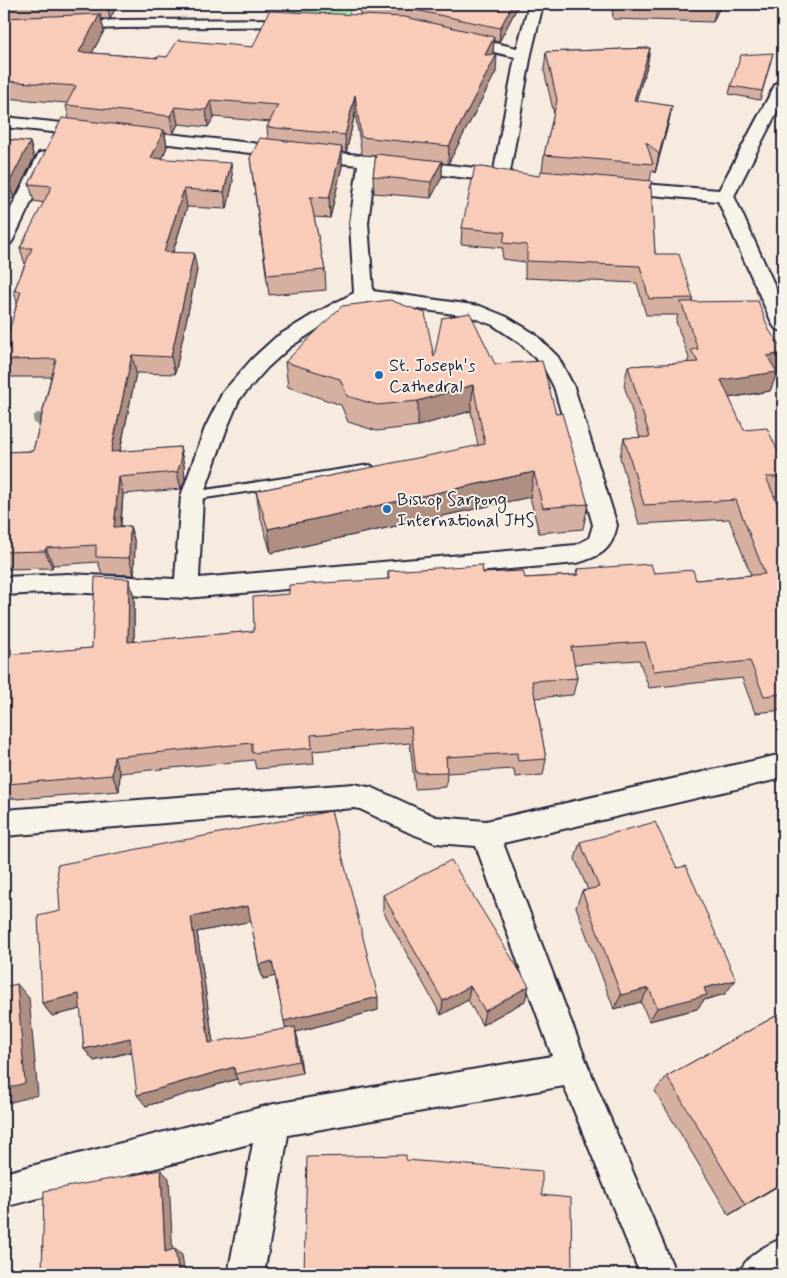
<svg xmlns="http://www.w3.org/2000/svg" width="787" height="1278" font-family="Mynerve,sans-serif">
  <rect width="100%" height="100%" fill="#f7ebdf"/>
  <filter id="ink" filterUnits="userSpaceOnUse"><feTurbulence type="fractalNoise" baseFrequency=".02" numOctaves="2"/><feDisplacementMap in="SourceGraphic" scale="10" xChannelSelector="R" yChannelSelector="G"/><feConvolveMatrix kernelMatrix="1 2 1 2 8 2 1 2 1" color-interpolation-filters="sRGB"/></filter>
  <g filter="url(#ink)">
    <path fill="#ace7ac" stroke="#678474" d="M282 4H352L349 15 328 19 292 11 282 7Z"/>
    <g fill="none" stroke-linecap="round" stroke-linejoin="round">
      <g stroke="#22223b" stroke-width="4">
        <path id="service" d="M370 465 376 469 370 473 192 500 186 496 192 492Z"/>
      </g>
      <g stroke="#22223b" stroke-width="4">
        <path id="minor" d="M529 4H543L531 54 510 172 517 177 514 181 501 182 375 167 368 223 373 291 480 306 507 317 535 334 558 357 574 387 617 525C612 551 600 556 577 563L186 598 67 592 4 595V577L67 574 175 579 181 496 205 428 223 392 253 358 276 337 314 314 354 293 350 223 358 165 133 140 127 139 125 135 127 131 133 130 494 170 515 57 455 43 452 40 455 37 460 35 517 48ZM367 302 469 316 493 325 521 344 543 366 554 387 593 525 589 538 576 545 199 578 203 496 227 428 239 400 267 368 290 347 328 322Z
          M299 19 304 20 306 23 304 26 121 28 4 33V25L121 20Z
          M783 80V100L734 196 783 304V331L776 329 773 325 718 201 618 192 612 191 609 187 612 183 618 182 719 190 775 85 777 82Z
          M4 117 91 126 97 127 99 131 97 135 91 136 4 127Z
          M45 152 51 153 53 157 13 240 10 244 4 245V222L37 157 39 153Z
          M783 754V778L503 843 588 1066 676 1274H640L564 1086 288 1135 264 1274H228L253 1143 4 1207V1173L274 1104 552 1056 476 846 436 843 410 833 360 809 354 808 4 836V810L354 784 373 788 436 817 486 821Z
          M783 1238V1274H739C746 1255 765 1246 783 1238Z"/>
      </g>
      <use href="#service" fill="#f7f3e8" fill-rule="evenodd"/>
      <use href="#minor" fill="#f7f3e8" fill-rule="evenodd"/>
    </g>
    <circle fill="#959794" cx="39" cy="419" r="6"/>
    <path fill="#d5af9f" stroke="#22223b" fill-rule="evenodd" d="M4 4H118L110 19H101L104 31 92 53 158 58 253 47 360 15V4H519L499 42 494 41 493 54 496 72 448 164 442 163V177L431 198 374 193 373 176 376 156 362 155 355 113 346 153 342 152V166L330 218 314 217 325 270 326 290 269 295 250 158 268 139 267 127 270 122 214 117 208 127 178 124 173 134 165 133 167 147 162 159 233 181 227 209 187 207 173 252 197 270 175 374 136 373 120 452 180 447 184 465 185 480 181 489 123 494 121 526H130L135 543 134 575 102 574 98 562 53 565 52 568 4 569V452L33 451 51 377H6L4 370V360L17 302 14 291 25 264 20 248 44 203 34 201 29 184 69 119 66 105 67 103 4 98Z
      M612 4H721L713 22 613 19Z
      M650 48 647 66 636 101 672 106 668 125 655 173 652 170 650 180 655 254 693 298 692 302 778 372H777L770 391 729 398 744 430 783 462V494L782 496H774L783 517V710L755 713 742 678 649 688 639 660 574 664 577 678 573 695 535 698 546 759 543 775 515 777 514 769 447 773 446 787 415 789 410 743 313 751 314 764 256 769 254 760 120 773 119 791 17 799 16 798 4 799V634L11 650V655L92 648 129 579 134 597V642L254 631 289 594 388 579V571L483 573 525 578 576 575 577 569 654 573 696 580 751 575 729 519 639 524 620 457 624 438H640L624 385 628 366 687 363 689 358 676 322 678 315H646L637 283 525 278V262L502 259 503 248 461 244 462 228 539 176 542 171 544 155 554 114 544 70 546 52Z
      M773 53 760 100 729 94 731 86Z
      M4 139 30 142 34 158 14 199 4 198Z
      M434 357 495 364 556 414 588 504 583 529 539 533 530 497 271 553 260 516 256 491 478 446 471 411 418 426 377 431 348 422 341 405 288 387 285 362Z
      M331 811 378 1010 296 1032 298 1040 302 1073 240 1085 237 1079 146 1106 132 1052 94 1061 84 1049 81 1009 52 1016 42 1003 60 911ZM251 921 259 965 263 979 275 976 286 1029 213 1043 197 932Z
      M580 842 725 994 704 1000 697 1009 649 1021 641 1002 614 1009 576 907 582 891 588 890 575 859Z
      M383 895 525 1001 482 1025 468 1000 441 1015 383 911Z
      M783 1012V1183L729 1215 655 1091 667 1076Z"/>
    <path fill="#ae8f82" stroke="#22223b" d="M107 4H118L110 19Z
      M513 4H519L499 42 500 28Z
      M718 4H721L713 22 716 7Z
      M100 14 104 31 83 69 79 52Z
      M494 37 493 54 484 72 485 55Z
      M650 48 647 66 630 119 634 100Z
      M497 54 496 72 448 164 449 146Z
      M355 95V113L346 153 345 135Z
      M211 100 214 117 208 127 206 110Z
      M672 106 668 125 655 173 659 154Z
      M175 107 178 124 173 134 170 116Z
      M164 130 167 147 154 176 151 158Z
      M30 142 34 158 14 199 9 183Z
      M342 147V166L330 218 329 198Z
      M442 161V177L431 198V182Z
      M231 163 233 181 227 209 224 192Z
      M184 189 187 207 167 270 164 252Z
      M194 253 197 270 175 374 171 357Z
      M783 353V358L770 391 715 400 721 380 767 356Z
      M132 355 136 373 116 470 111 452Z
      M473 385 471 411 418 426V401Z
      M180 447 184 465 185 480 181 489 177 472Z
      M534 472 530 497 271 553 268 529Z
      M119 477 123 494 119 544 114 527Z
      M130 526 135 543 134 575 129 558Z
      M46 548 53 565 52 568 45 551Z
      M129 579 134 597V660L128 642Z
      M4 634 11 650 9 673 4 662Z
      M114 757 120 773 119 791 112 775Z
      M248 906 252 921 197 932 215 1056 209 1043 191 917Z
      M272 961 276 976 263 979 259 965Z
      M736 980 725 994 704 1000 697 1009 649 1021 657 1008 704 988Z
      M17 984 29 998 38 1095 4 1104V1089Z
      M470 986 468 1000 441 1015 443 1001Z
      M529 986 525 1001 482 1025 485 1011Z
      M649 988 641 1002 614 1009 621 995Z
      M79 994 89 1007 52 1016 42 1003Z
      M378 997V1010L296 1032 298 1040 302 1073 299 1061 287 1034 284 1021Z
      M130 1038 138 1050 94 1061 84 1049Z
      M234 1067 235 1074 237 1079 146 1106 137 1095Z
      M161 1170 169 1178 173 1258 165 1252Z
      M783 1182V1183L729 1215 745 1205Z
      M175 1249 182 1255 185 1274H179Z"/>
    <path fill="#f8ccb9" stroke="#22223b" d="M4 4H57L4 6Z
      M360 4H513L500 28 406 8 360 6Z
      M616 4H718L716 7Z
      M269 11 405 17 494 37 485 55 497 54 449 146 361 137 355 95 345 135 267 127 278 105 211 100 206 110 175 107 170 116 66 105 76 86 4 81V18L100 14 79 52 158 58 159 56 167 57 178 40 253 47Z
      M650 48 634 100 672 106 659 154 646 142 653 164 544 155 557 100 546 52Z
      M773 53 762 91 731 86 741 55Z
      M62 118 164 130 151 158 231 163 224 192 184 189 164 252 194 253 171 357 132 355 111 452 180 447 181 462 177 472 119 477 114 527 130 526 129 558 96 557V545L46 548 45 551 4 552V452L33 451 56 359 4 360V347L21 291H14L32 248H20L52 186 29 184Z
      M260 138 342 147 329 198 310 197 325 270 267 275 250 158Z
      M4 139 30 142 9 183 4 182Z
      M376 154 442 161 431 182 373 176Z
      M475 166 539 176 541 171 652 181 649 188H651L655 254H679L693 298 649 299 640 266 527 261V245L503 243 505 232 462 228Z
      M390 300 425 313 434 357 442 318 470 313 495 364 542 361 556 414 562 413 588 504 543 508 534 472 268 529 256 491 485 444 473 385 418 401 377 405 347 396 340 379 285 362 342 306Z
      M758 301 769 330 783 350V353L767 356 777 372 721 380 744 430 767 428 783 462V477H766L783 517V694L764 696 750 661 654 671 645 642 571 647 577 678 532 681 546 759 518 761 517 753 446 757 447 772 416 773 411 727 311 735 312 748 252 753V743L114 757 112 775 8 784V782H4V655L92 648 95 577 129 579 128 642 254 631 253 597 289 594V585L389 579 388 571 482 565 483 573 523 571 525 578 579 575 577 569 651 564 654 573 693 570 696 580 765 574 736 500 644 505 624 438 650 437 628 366 698 362 691 350 698 349 681 302Z
      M331 811 378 997 284 1021 272 961 259 965 248 906 191 917 209 1043 295 1027 299 1061 235 1074 234 1067 137 1095 130 1038 84 1049 79 994 42 1003 38 916 60 911 57 865Z
      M655 822 677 868 686 866 736 980 704 988 707 995 657 1008 649 988 621 995 582 891 599 887 580 842Z
      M451 860 529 986 485 1011 470 986 443 1001 383 895Z
      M17 984 25 1083 4 1089V987Z
      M783 1012V1182L745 1205 667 1076Z
      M406 1155V1160L542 1171V1195L571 1198 572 1274H304L307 1157Z
      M161 1170 165 1252 175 1249 179 1274H42L44 1191Z"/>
  </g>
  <g fill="#1f6fb2" stroke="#f7f3e8" stroke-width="2">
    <circle cx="379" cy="375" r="5"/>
    <circle cx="387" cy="509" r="5"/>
  </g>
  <g text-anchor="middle" stroke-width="4" stroke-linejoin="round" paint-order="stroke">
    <g font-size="18" fill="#22223b" stroke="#f7f3e8" text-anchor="start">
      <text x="389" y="371">St. Joseph's<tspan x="389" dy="21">Cathedral</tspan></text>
      <text x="397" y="505">Bishop Sarpong<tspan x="397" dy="21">International JHS</tspan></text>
    </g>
  </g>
  <rect width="787" height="1278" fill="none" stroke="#f7f3e8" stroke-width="20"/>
  <rect x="10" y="10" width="767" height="1258" fill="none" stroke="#22223b" stroke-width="2" filter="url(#ink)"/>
</svg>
